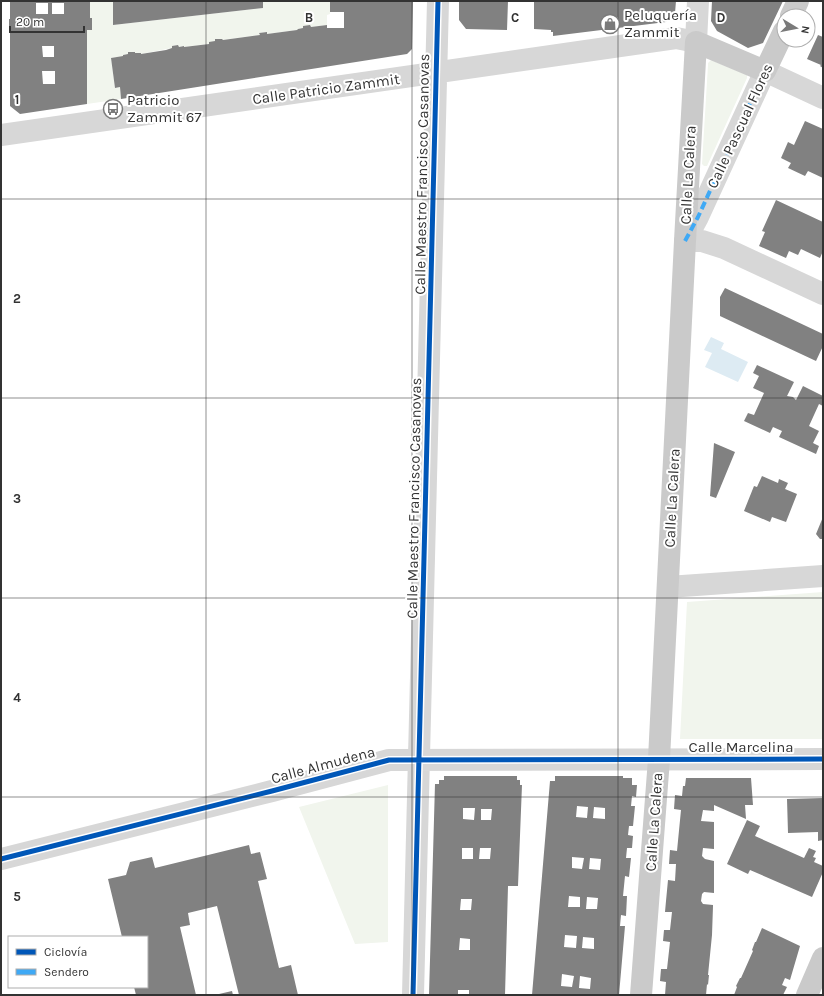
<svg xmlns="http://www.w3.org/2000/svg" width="824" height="996" font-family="Karla,sans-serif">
  <rect width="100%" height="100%" fill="#fff"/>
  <path fill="#f1f5ed" d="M90 1H113V25L263 8V1H330V14L327 15V25L298 29 297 30 267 34 266 32 259 33 260 35 223 40 221 39H215V41L209 44 184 47V46L179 47 178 45 172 46V48L141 54V53H135L134 52H128V54L123 55V56L111 58 115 88 120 87 121 99 87 104V30H92V19L90 18Z
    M711 60 747 75V78L707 166H704L702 164 708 65V63Z
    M823 592V739H680L687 602Z
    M388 785V942L355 944 299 807Z"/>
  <path fill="#ddebf3" d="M711 337 724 343 721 349 748 362 738 382 705 367 712 353 704 350Z"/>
  <path fill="#818181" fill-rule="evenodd" d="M10 1H90V18H92V30H87V104L20 114 10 106V28H9V19H10ZM36 3H48V14H36ZM52 3H64V14H52ZM42 46H54V57H43ZM42 71H55V84H43Z
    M113 1H263V8L113 25Z
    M330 1H413L412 49 407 54 121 99 120 87 115 88 111 58 123 56V55L128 54V52H135V53H141V54L166 50 172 48V46L178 45 179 47 184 46V47L209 44V42L215 41V39H222L223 40 260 35 259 33 267 32V34L297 30 298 29 303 28V26L310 25 311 27 327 25V28H344V12H330Z
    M459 1H508L507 30 466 29 459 20Z
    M534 1H676L675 13 666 22 553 36V32H551V30L534 29Z
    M712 1H783L763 43 748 48 717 31 711 21Z
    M818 35 823 37V68L820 66 821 65 807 59Z
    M805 121 823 129V178L808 171 805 176 788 168 791 163 781 158 788 142 794 145Z
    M776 200 823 222V251L820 258 801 249 798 255 789 251 786 258 759 246 765 232 762 231Z
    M725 288 823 334V346L816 361 720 316V297Z
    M757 365 794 382 787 396 793 397 796 400 803 386 823 396V406L819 404 809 426 819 431 813 443 819 446 816 454 779 437 782 431 773 427 770 433 744 421 748 413 754 415 764 393 753 388 759 376 753 373Z
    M714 443 735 452 716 498 710 496Z
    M762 476 778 483 779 479 788 483 785 489 797 494 786 522 772 517 770 522 744 511 754 486 757 487Z
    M823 517V539H820L816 534Z
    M444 776H517V780H520V785H522L518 886H508L505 995H469V990H458V995H429L435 784H439V780H444ZM463 808H475L474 820 463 819ZM481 809H492L491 820H481ZM462 848H473V859H462ZM480 848H491L490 859H479ZM461 899H472L471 910H460ZM460 938 470 939V950H459Z
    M555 776H623V778H632V785H637L636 797 632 796 631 806H635L633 826H629L628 835 633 836 632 848H627L626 858H631L629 877 625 876 623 896H627L626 916 621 915 620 926H625L619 995H532L550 781H555ZM577 806 588 807 587 818 576 817ZM594 807 605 808V819L593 818ZM572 857 584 858 582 869 572 868ZM590 858 601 859 600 870 589 869ZM569 896 580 897V907H568ZM587 897 598 898 597 909H586ZM565 935 577 936 576 948 564 947ZM583 937 594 938V949L582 948ZM562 974 574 976 572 987 561 986ZM580 976 591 978 590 989 579 988Z
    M686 778H751L753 805H745L746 819 714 805V811L703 810 701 821 714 822V849L703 848 702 856 705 859 714 861V893L704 892 702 894 701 901 703 904 713 905V906L712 935 708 975H709L708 985 707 984 706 995H665L666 982 660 981 661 969H667L670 942 663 941 664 930H670L672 912H665L666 901 668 880 675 881 676 864H669L670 850 677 851 681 810 674 809 675 795 682 796 683 786H685Z
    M823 798V840L818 841V832L788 833 787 799Z
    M747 820 760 826 755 836 804 858 809 848 816 851 813 857 816 858 814 862 823 866V872L812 897 750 870 748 874 727 864Z
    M249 845 251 854 260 852 267 879 258 881 279 968 291 965 298 995H239L217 906 188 913 190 925 180 927 196 995H136L134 987H147V937H122L108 879 126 875 130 862 152 857 155 868Z
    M762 928 800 946 790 980 785 978 782 985 787 987 783 995H734L737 987 736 986 740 978H741L753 951 752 950 755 942H756Z
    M232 991 233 995H219V994Z"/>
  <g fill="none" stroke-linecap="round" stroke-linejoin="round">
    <path stroke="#d7d7d7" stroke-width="22" d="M1 135 676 38 696 42 698 1
      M685 241 698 217 765 71 823 98
      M685 241H702L724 248 823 294
      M668 587 823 576
      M1 859 272 791 389 760 823 759
      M413 995 438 1"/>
    <path stroke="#cacaca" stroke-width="22" d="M791 16 798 1
      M641 995 659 759 685 241 696 42 765 71 784 31
      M807 995 823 958"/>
    <path stroke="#3fa9f5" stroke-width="4" stroke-dasharray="8 4" stroke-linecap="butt" d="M685 241 698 217 765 71"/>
    <g stroke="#fff" stroke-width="8">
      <path id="cycleway" d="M1 859 272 791 389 760 823 759
        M413 995 438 1"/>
    </g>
    <use href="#cycleway" stroke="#0057b8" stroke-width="5"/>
  </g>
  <path fill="none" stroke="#333" stroke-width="1" stroke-opacity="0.55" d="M206 1V995M412 1V995M618 1V995M1 199H823M1 398H823M1 598H823M1 797H823"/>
  <defs>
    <g id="shop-ring" transform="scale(1)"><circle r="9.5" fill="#fff" stroke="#7a7a7a" stroke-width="1.5"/><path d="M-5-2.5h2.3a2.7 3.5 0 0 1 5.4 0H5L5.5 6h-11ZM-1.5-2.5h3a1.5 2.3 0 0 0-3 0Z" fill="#7a7a7a"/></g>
    <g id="bus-ring" transform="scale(1)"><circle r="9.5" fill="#fff" stroke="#7a7a7a" stroke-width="1.5"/><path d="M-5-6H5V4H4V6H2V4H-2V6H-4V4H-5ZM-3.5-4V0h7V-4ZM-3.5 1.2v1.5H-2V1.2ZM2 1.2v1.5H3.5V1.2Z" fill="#7a7a7a"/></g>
  </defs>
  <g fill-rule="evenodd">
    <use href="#shop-ring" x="610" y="24"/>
    <use href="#bus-ring" x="113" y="109"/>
  </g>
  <g text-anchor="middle" stroke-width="4" stroke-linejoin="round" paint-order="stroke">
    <g font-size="15" fill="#333" stroke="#fff" text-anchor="start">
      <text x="624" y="20">Peluquería<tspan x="624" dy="17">Zammit</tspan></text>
      <text x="127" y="105">Patricio<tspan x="127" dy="17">Zammit 67</tspan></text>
    </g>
    <g font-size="15" fill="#333" stroke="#fff">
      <text transform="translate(326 89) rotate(-8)" y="5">Calle Patricio Zammit</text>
      <text transform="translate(740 126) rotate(-65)" y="5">Calle Pascual Flores</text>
      <text transform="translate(422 174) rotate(-89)" y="5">Calle Maestro Francisco Casanovas</text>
      <text transform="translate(688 175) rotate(-87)" y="5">Calle La Calera</text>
      <text transform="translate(414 498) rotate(-89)" y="5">Calle Maestro Francisco Casanovas</text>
      <text transform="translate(672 498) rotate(-87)" y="5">Calle La Calera</text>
      <text x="741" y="752">Calle Marcelina</text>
      <text transform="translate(323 765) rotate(-15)" y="5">Calle Almudena</text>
      <text transform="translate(654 822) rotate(-86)" y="5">Calle La Calera</text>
    </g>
  </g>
  <g font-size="13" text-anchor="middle" font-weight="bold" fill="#333" stroke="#fff" stroke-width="4" stroke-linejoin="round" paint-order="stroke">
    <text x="309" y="22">B</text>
    <text x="515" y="22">C</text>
    <text x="721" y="22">D</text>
    <text x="17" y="104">1</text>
    <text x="17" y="303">2</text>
    <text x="17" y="503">3</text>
    <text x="17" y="702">4</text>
    <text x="17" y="901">5</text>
  </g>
  <rect width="824" height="996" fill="none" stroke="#333333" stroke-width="4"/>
  <rect x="8" y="936" width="140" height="52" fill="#ffffff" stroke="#adadad"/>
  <rect x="16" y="949" width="20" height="6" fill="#0057b8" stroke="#adadad"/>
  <text x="44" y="956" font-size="12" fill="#333333">Ciclovía</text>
  <rect x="16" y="969" width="20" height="6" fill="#3fa9f5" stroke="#adadad"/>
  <text x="44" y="976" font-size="12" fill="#333333">Sendero</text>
  <g transform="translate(796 28) rotate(100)"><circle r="19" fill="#ffffff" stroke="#adadad"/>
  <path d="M0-3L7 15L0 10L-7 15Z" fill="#7a7a7a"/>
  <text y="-6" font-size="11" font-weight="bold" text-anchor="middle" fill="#333333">N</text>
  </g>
  <path d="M10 26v6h74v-6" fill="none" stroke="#333333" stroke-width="2"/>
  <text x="16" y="26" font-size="12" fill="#333333" stroke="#ffffff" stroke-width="3" paint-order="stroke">20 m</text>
</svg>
